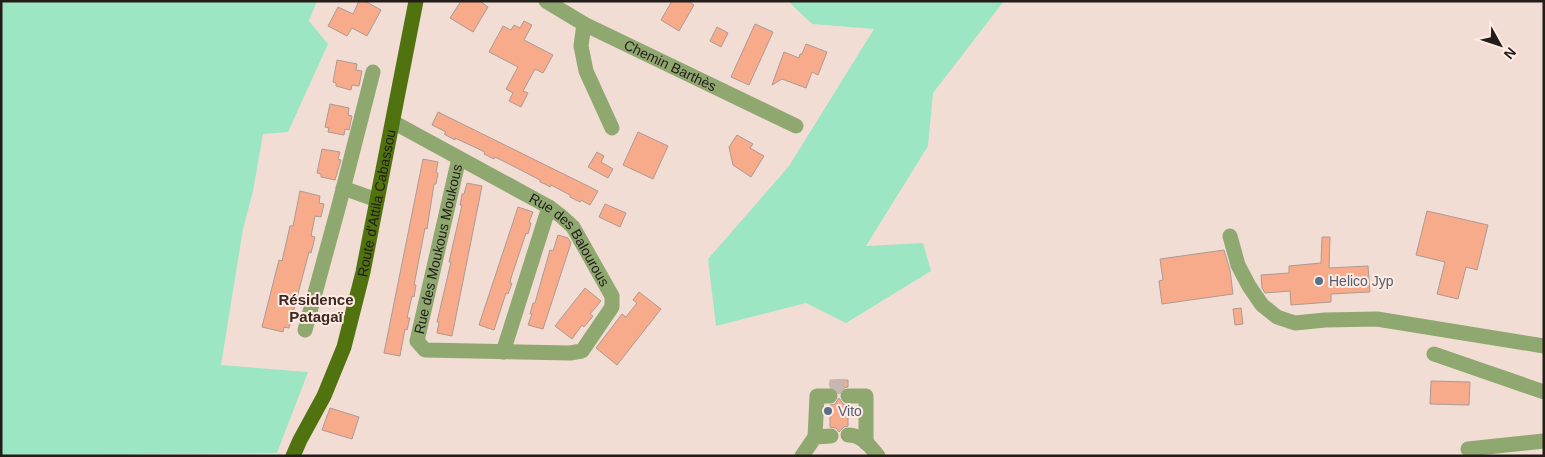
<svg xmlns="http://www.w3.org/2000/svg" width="1545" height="457" font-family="Arial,sans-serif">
  <rect width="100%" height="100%" fill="#f2ddd5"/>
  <path fill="#9de6c4" d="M1 1H317L309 21 328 44 288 132 263 134 253 191 243 229 221 365 308 372 277 453 1 456Z
    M788 1H1004L933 93 928 146 866 246 923 243 931 271 846 323 806 303 716 326 708 259 789 166 874 29 812 24Z"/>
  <path fill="#f7ab8b" stroke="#ad9a93" d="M359 1H365L381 10 367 36 352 28 347 36 328 26 338 7 353 14Z
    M461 1H480L488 7 473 32 450 18Z
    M672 1H688L694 5 679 31 661 20Z
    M524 21 532 25 524 40 553 55 543 73 535 69 523 91 528 93 521 107 509 101 513 93 506 89 518 67 489 52 503 26 511 30 514 25 520 28Z
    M755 24 773 32 749 85 731 77Z
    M717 27 728 33 721 47 710 41Z
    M806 44 827 52 818 75 812 72 806 88 782 79 772 85 784 52 799 58 800 54H802Z
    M337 60 357 64 356 70 362 71 359 86 352 85 351 90 336 86V83L333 82Z
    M330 104 349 108 348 115 352 116 349 130 345 129 344 135 328 132 329 128 325 127Z
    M438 112 598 191 590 205 581 200 580 202 570 197V195L551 185 550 187 545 184 540 182V180L515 167 495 157 494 159 484 154 485 152 455 138V140L444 134 446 132 432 125Z
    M638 132 668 146 653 179 623 165Z
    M737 135 753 144 750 148 764 156 751 177 733 165 729 147Z
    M322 149 340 152 338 159 341 160 335 180 321 177V174L317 173Z
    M597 152 604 156 601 162 613 169 608 178 588 167Z
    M423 159 438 162 436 172 438 173 436 184H434L427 229 425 228 414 285H416L414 297 412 296 407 318H410L407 330 405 329 400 356 384 353Z
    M467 183 482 186 452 336 437 333 439 322H437L451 262H449L462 205H460L462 194H464Z
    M300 191 320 196 319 203 324 204 321 217 315 216 311 236 315 237 311 253 309 252 289 328 284 327 283 332 262 327 279 260 282 261 290 226H293Z
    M605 204 626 213 620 227 599 217Z
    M518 207 533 212 529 222 531 223 528 234 526 233 511 278 510 283H512L508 294 506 293 494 330 479 325Z
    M1427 211 1488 225 1477 270 1466 267 1458 299 1437 294 1445 262 1416 255Z
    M558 235 568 238 571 243 543 329 528 325 532 314H530L533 303H535L550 250 553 251Z
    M1322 237H1330L1329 268 1368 266 1370 292 1331 294V302L1291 305 1290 291 1265 293 1262 288 1261 275 1289 273V266L1321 263Z
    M1224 250 1230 270 1233 294 1162 304 1159 281 1163 280 1160 259Z
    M585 288 601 301 590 314 593 316 584 327 582 325 572 339 555 326Z
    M639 292 661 309 617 365 596 348 622 314 626 317 637 303 633 300Z
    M1241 308 1243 324 1235 325 1233 309Z
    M848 380V387L843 388 839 394 835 388 830 387V381Z
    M1431 381 1470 382 1469 405 1430 404Z
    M839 398 843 404 848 405V426L844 427 839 432 836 428 830 427V405L835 404Z
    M330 408 359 417 352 439 322 430Z"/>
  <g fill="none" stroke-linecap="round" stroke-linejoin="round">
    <path stroke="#c9b6af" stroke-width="15" stroke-dasharray="15 8" stroke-linecap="butt" d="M830 387 848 386"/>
    <g stroke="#8fa870" stroke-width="15">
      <path id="s1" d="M546 1 584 24 796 126"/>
      <path d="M584 24 581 46 586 71 612 128"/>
      <path id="s2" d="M393 122 549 207 561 216 573 227 612 296V307L582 351 570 353 425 350 417 341 459 158"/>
      <path d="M343 188 377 200"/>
      <path d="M1230 236 1238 265 1249 286 1262 305 1277 317 1295 323 1325 320 1377 319 1544 346"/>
      <path d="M305 330 339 205 373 72"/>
      <path d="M503 352 549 207"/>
      <path d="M1434 354 1544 392"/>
      <path d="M848 396H866V443"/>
      <path d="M848 435C862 435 870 446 878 456"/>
      <path d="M815 437 817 396H830"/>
      <path d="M1468 449 1544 441"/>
      <path d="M802 456 815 437 831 436"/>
    </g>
    <path stroke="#50720f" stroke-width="15" id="s3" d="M293 456 300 440 324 396 344 347 363 272 416 1"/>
  </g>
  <g fill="#5c6f8a" stroke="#ffebe2" stroke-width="2">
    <circle cx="1319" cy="281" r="5"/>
    <circle cx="828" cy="411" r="5"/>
  </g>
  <g text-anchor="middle" stroke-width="4" stroke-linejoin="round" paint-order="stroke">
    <g font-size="14" fill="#231c19" stroke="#ffebe2">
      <text dy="5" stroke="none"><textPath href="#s1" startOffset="140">Chemin Barthès</textPath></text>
      <text dy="5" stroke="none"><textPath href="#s3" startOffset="268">Route d'Attila Cabassou</textPath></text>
      <text dy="5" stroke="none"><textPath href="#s2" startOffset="216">Rue des Balourous</textPath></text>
      <text dy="5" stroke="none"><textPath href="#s2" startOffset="616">Rue des Moukous Moukous</textPath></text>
    </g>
    <g font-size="14" fill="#4e5e75" stroke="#ffebe2" text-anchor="start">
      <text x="1329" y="286">Helico Jyp</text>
      <text x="838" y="416">Vito</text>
    </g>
    <g font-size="15" font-weight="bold" fill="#392a23" stroke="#ffebe2">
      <text x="316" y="305">Résidence<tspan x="316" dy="17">Patagaï</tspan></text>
    </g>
  </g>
  <rect width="1545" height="457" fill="none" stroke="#231c19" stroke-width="5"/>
  <g transform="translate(1500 45) rotate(130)" stroke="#ffebe2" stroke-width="4" paint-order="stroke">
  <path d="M0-4L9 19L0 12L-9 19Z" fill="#231c19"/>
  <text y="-8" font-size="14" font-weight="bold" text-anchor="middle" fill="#231c19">N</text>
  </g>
</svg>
